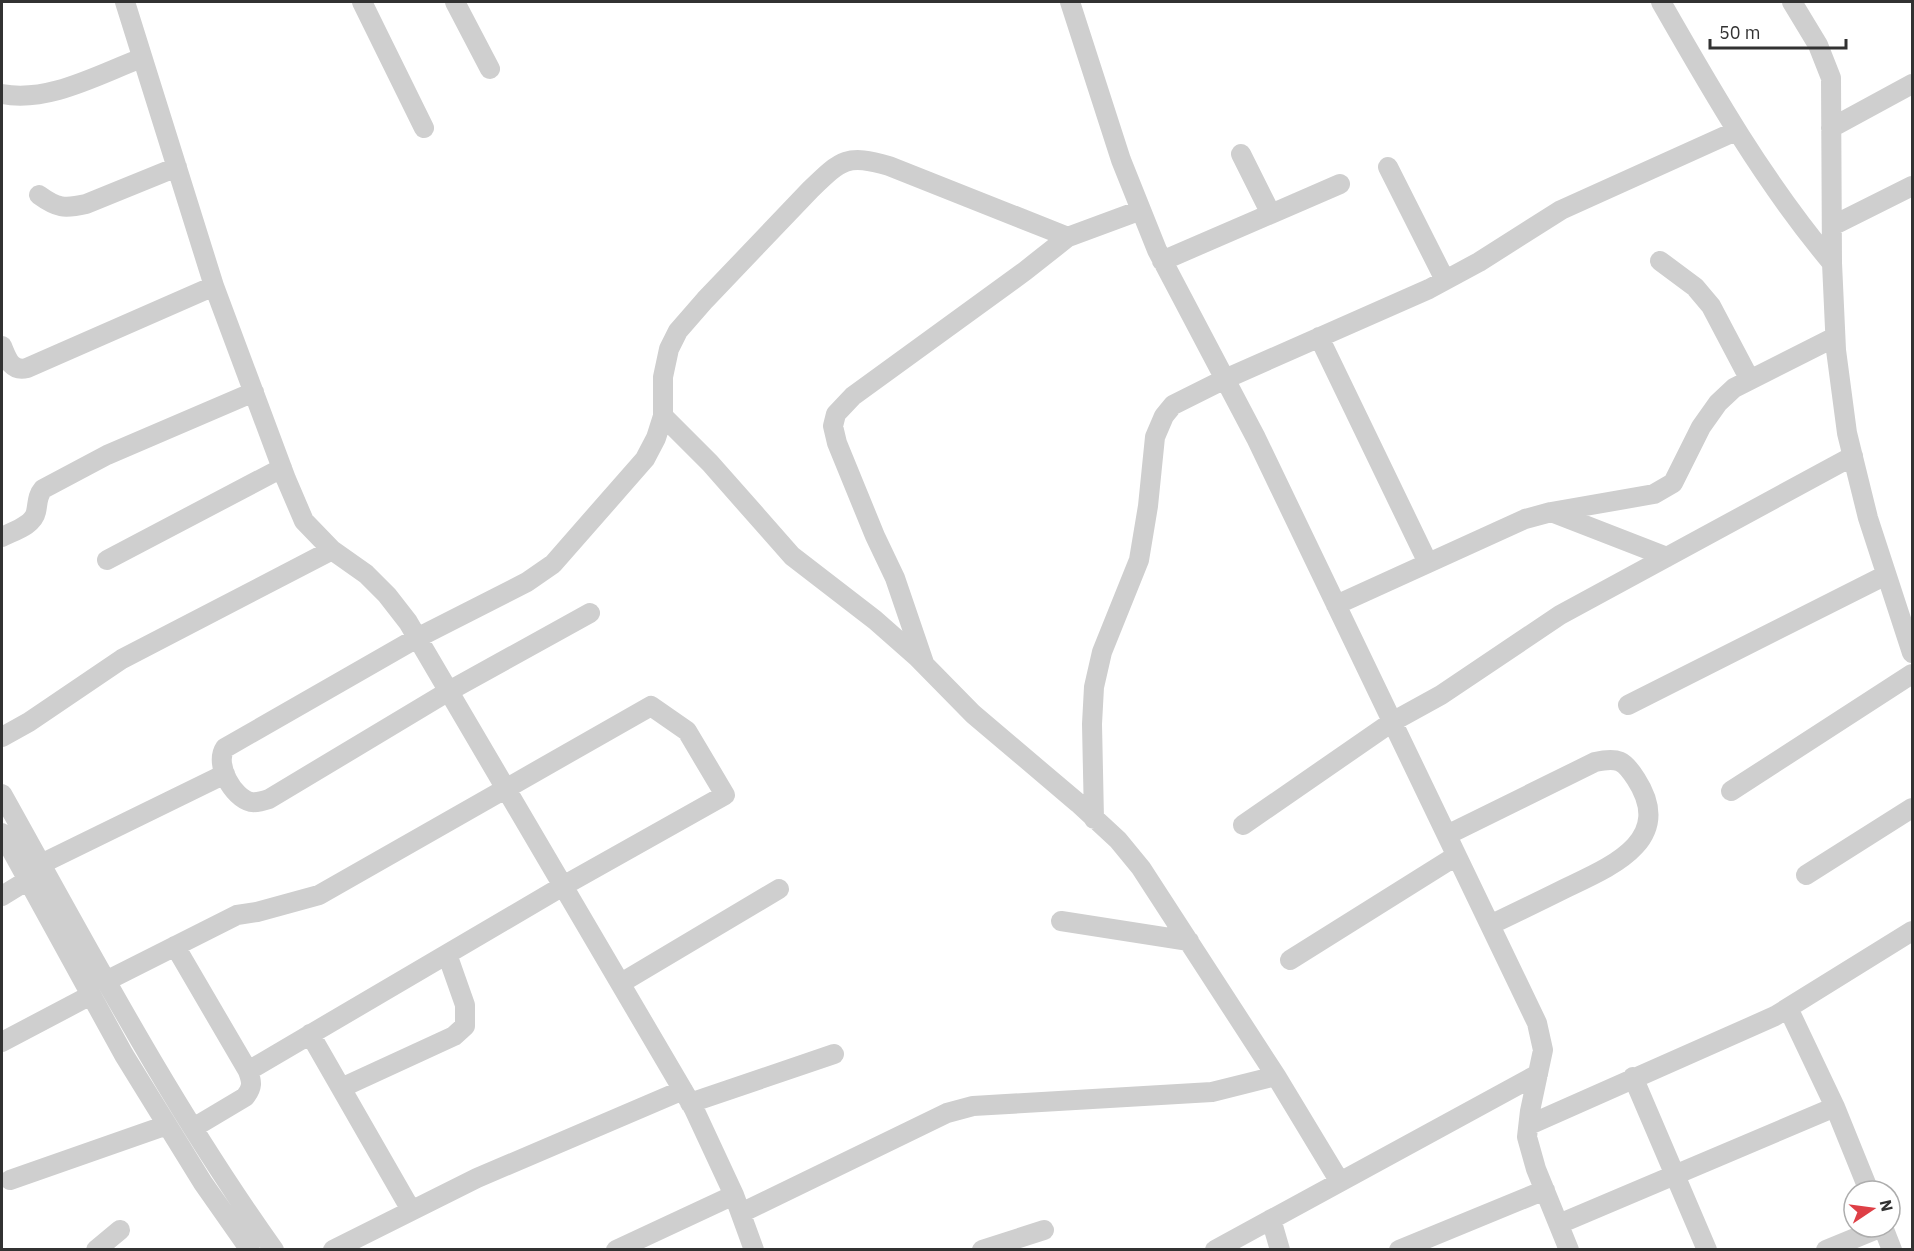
<svg xmlns="http://www.w3.org/2000/svg" width="1914" height="1251" font-family="'IBM Plex Sans',sans-serif">
  <rect width="100%" height="100%" fill="#fff"/>
  <g fill="none" stroke-linecap="round" stroke-linejoin="round">
    <path stroke="#cfcfcf" stroke-width="20" d="M125 2 214 286 286 479 304 521 332 550 366 574 387 595 408 622 694 1109 734 1195 754 1250
      M362 2 424 128
      M455 2 490 69
      M1070 2 1121 160 1157 250 1256 438 1537 1023 1543 1050 1530 1111 1527 1137 1536 1169 1569 1250
      M1661 2C1713 93 1764 182 1832 263
      M1792 2 1818 45 1831 78 1832 263 1836 350 1847 433 1868 518 1912 653
      M2 94C49 103 99 74 142 58
      M1831 128 1912 84
      M1241 154 1271 214
      M1388 167 1445 280
      M39 195C57 208 64 209 86 204L177 167
      M1832 226 1912 186
      M1162 261 1340 184
      M1660 261 1695 287 1711 306 1750 380
      M1319 337 1428 563
      M2 346C7 358 11 372 27 368L214 286
      M663 416 710 463 792 556 875 620 917 657 973 714 1078 803 1118 840 1141 868 1276 1076 1340 1182
      M1551 512 1667 557
      M2 537C13 531 33 526 36 512 38 503 37 496 43 489L107 455 254 392
      M107 560 282 468
      M1336 605 1525 519 1551 512 1654 494 1673 483 1701 427 1718 403 1734 388 1835 337
      M590 613 449 691 269 799C263 801 257 803 251 802 233 798 214 764 225 748L417 638 527 582 553 564 645 459 656 438 663 416V377L669 349 678 331 705 300 811 189C842 159 847 154 889 166L1068 237
      M924 663 895 578 875 536 837 443 833 426 836 414 853 396 1025 271 1068 237 1141 210
      M1628 705 1886 575
      M2 737 29 722 122 659 332 550
      M1731 791 1912 674
      M2 794C88 948 171 1106 274 1250
      M1094 819 1092 724 1094 687 1102 652 1139 560 1148 506 1155 437 1164 416 1173 405 1225 379 1429 289 1479 262 1561 210 1736 131
      M1243 825 1392 722 1441 695 1560 615 1853 456
      M2 833 124 1055 203 1183 250 1250
      M1447 835 1595 762C1618 757 1624 760 1636 779 1676 841 1610 867 1564 889 1540 901 1515 913 1490 925
      M41 864 225 774
      M1806 875 1912 808
      M2 896 28 880
      M1061 921 1189 941
      M175 946 248 1071C252 1082 253 1087 245 1097L193 1128
      M1290 960 1456 856
      M106 981 237 915 257 912 319 895 651 706 687 731 725 795 563 886 248 1071
      M621 983 779 889
      M1788 1008 1835 1107 1869 1191
      M310 1034 411 1210
      M2 1042 91 995
      M1633 1077 1707 1250
      M341 1088 454 1036 465 1026V1005L447 954
      M690 1103 834 1054
      M1529 1125 1775 1016 1912 931
      M10 1180 167 1125
      M741 1213 947 1113 973 1106 1212 1092 1276 1076
      M1271 1219 1280 1250
      M1559 1224 1835 1107
      M1883 1227 1892 1250
      M96 1250 120 1230
      M333 1250 477 1178 683 1090
      M616 1250 734 1195
      M982 1250 1044 1230
      M1215 1250 1538 1074
      M1399 1250 1545 1190
      M1826 1250 1882 1227"/>
  </g>
  <rect width="1914" height="1251" fill="none" stroke="#323232" stroke-width="6"/>
  <g transform="translate(1872 1209) rotate(77)"><circle r="28" fill="#ffffff" stroke="#adadad" stroke-width="1.5"/>
  <path d="M0-4.5L10 22L0 15L-10 22Z" fill="#de3f46"/>
  <text y="-9" font-size="16" font-weight="bold" text-anchor="middle" fill="#323232">N</text>
  </g>
  <path d="M1710 39v9h136v-9" fill="none" stroke="#323232" stroke-width="3"/>
  <text x="1719" y="39" font-size="18" fill="#323232" stroke="#ffffff" stroke-width="4.5" paint-order="stroke">50 m</text>
</svg>
